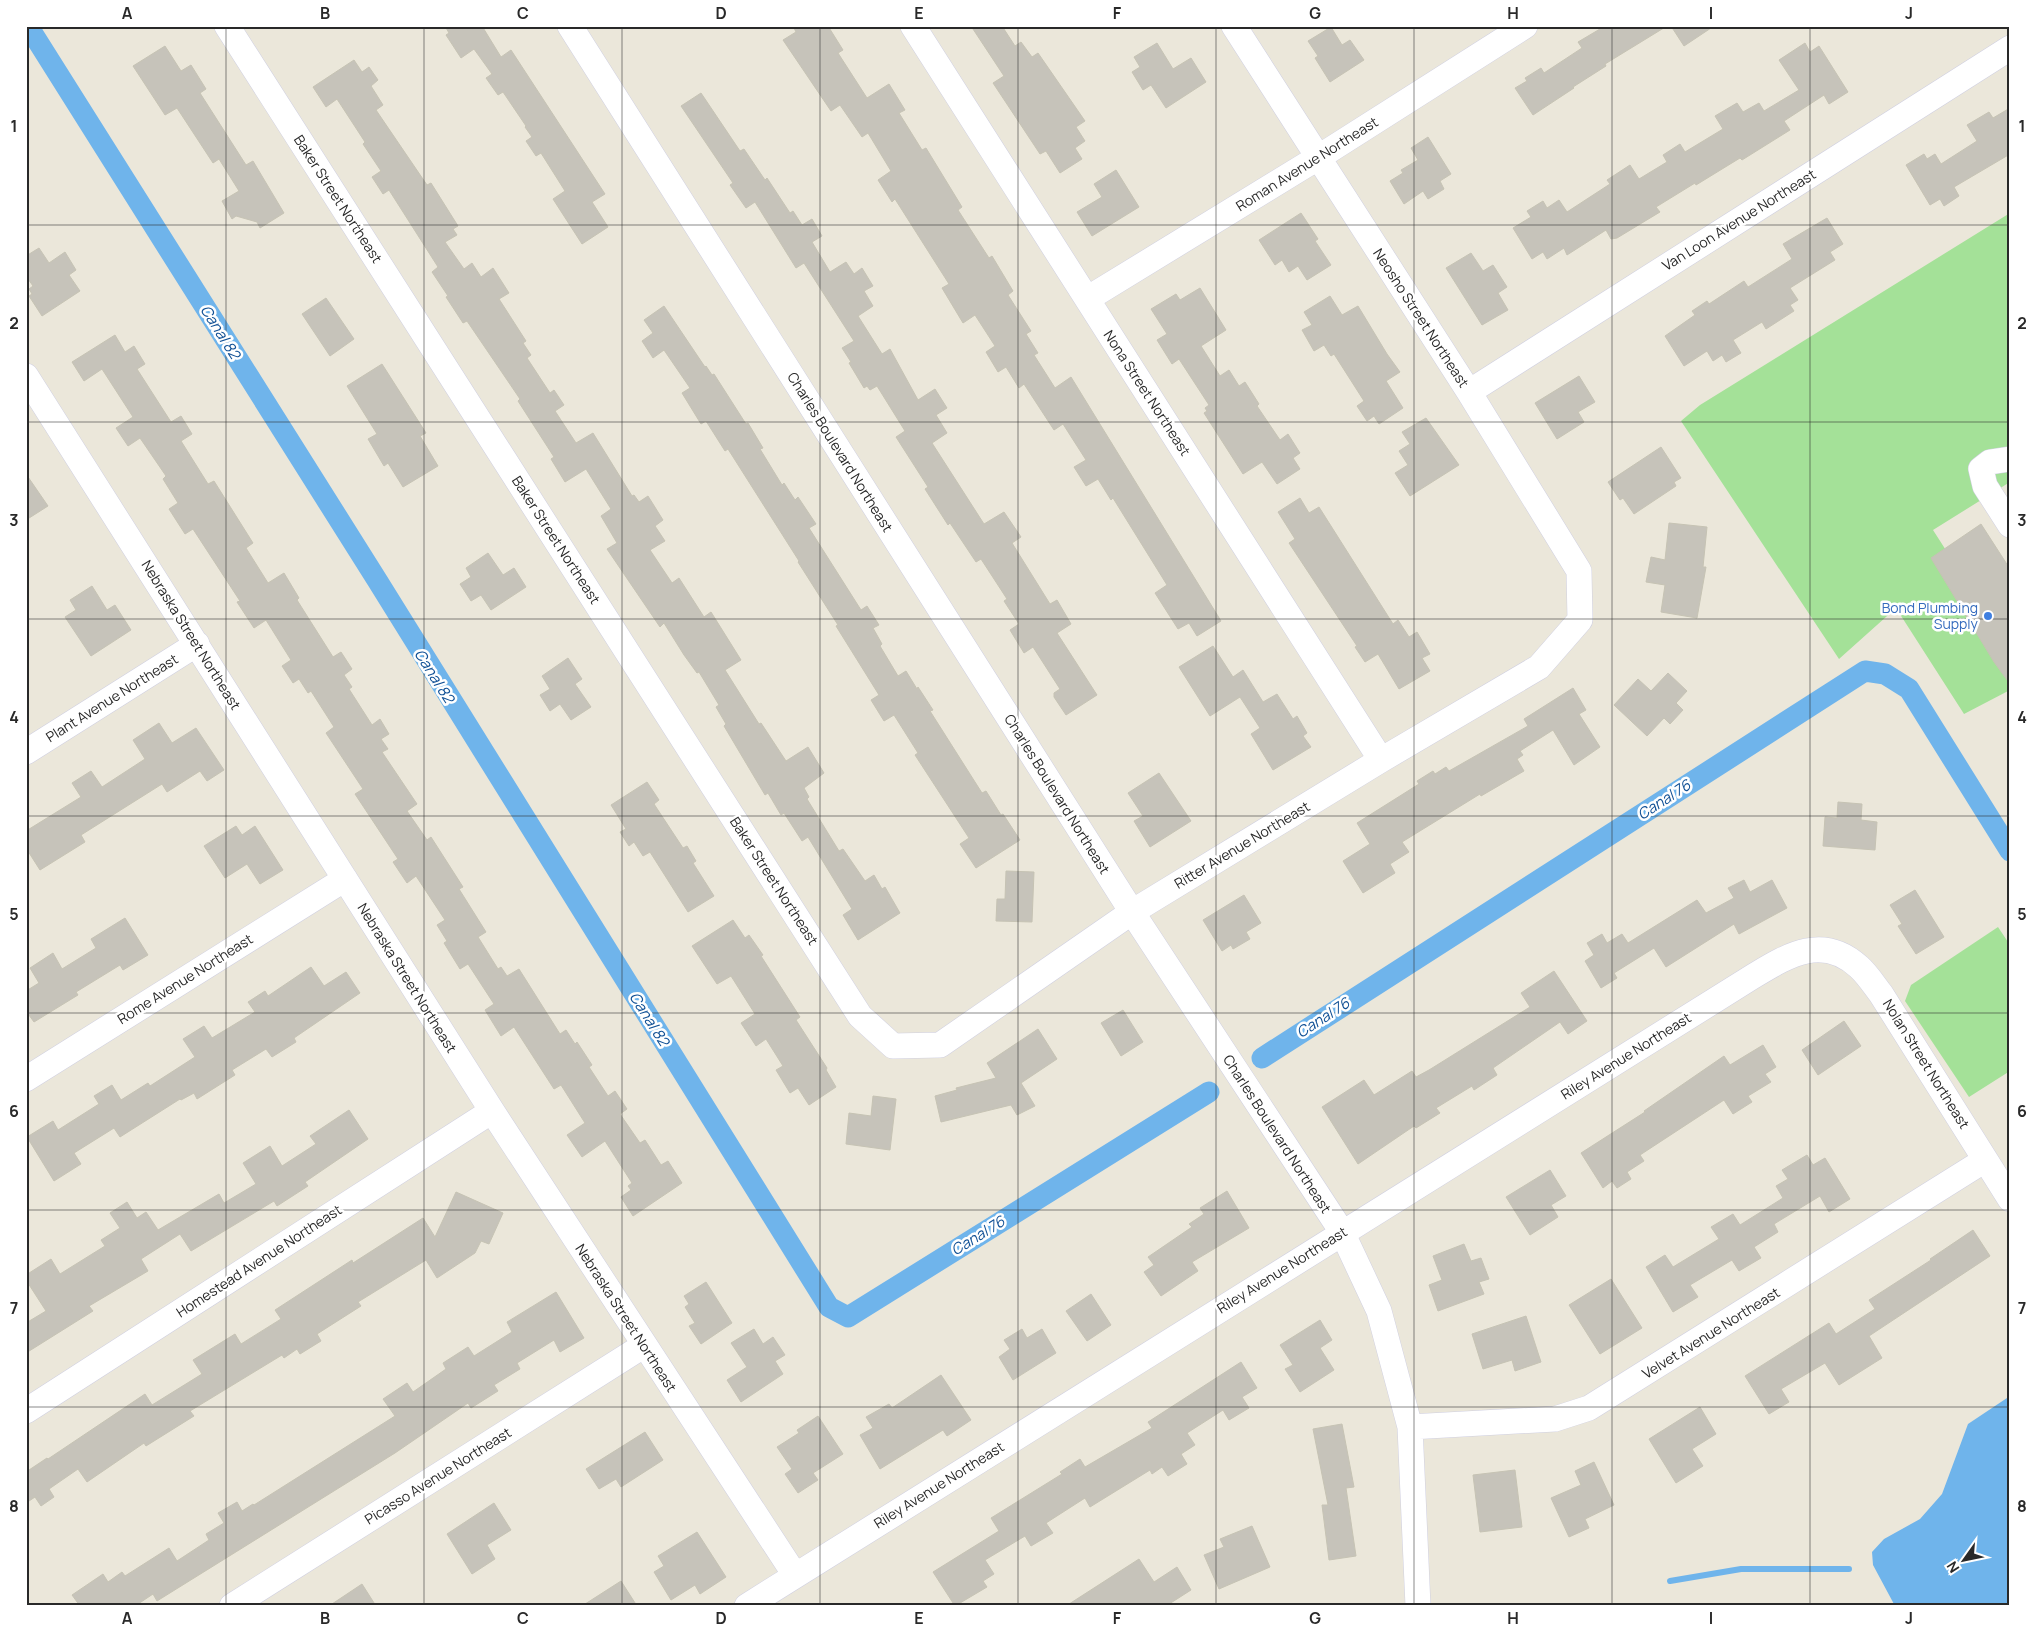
<svg xmlns="http://www.w3.org/2000/svg" width="2036" height="1632" font-family="Manrope,sans-serif">
  <rect width="100%" height="100%" fill="#ebe7da"/>
  <path fill="#a4e198" d="M2010 213V482L1933 530 2010 650V690L1964 714 1896 608 1839 659 1681 421 1700 405Z
    M1998 927 2010 945V1071L1969 1097 1905 1001 1911 985Z"/>
  <path fill="#6fb4eb" d="M2010 1396V1606H1895L1873 1565 1872 1552 1884 1539 1920 1519 1942 1494 1968 1424Z"/>
  <g fill="none" stroke-linecap="round" stroke-linejoin="round">
    <path stroke="#6fb4eb" stroke-width="6" d="M1670 1581 1741 1569H1849"/>
    <path stroke="#6fb4eb" stroke-width="21" d="M28 26 377 580 829 1307 848 1317 1209 1092
      M1262 1058 1865 671 1885 674 1909 689 2010 851"/>
  </g>
  <path fill="#c6c3ba" stroke="#c6c3b4" d="M445 26H482L501 57 511 50 605 194 592 202 608 227 582 244 553 199 565 191 541 153 536 156 526 141 532 137 525 127 526 126 503 92 498 95 486 78 492 74 474 49 461 58 446 35 449 33Z
    M793 26H828L843 50 838 53 867 98 889 84 905 110 899 113 922 150 926 148 962 207 958 210 989 258 992 256 1013 291 1008 295 1031 331 1026 334 1038 353 1034 355 1055 388 1071 377 1221 621 1197 636 1189 623 1178 629 1155 593 1167 585 1113 498 1111 500 1098 479 1086 486 1074 467 1086 460 1063 424 1054 430 1024 384 1019 388 1006 367 998 372 986 352 995 346 975 315 963 323 942 288 949 284 895 199 892 202 878 180 891 171 868 133 862 137 840 105 831 111 783 40 796 32Z
    M971 26H1002L1015 46 1021 42 1032 57 1038 53 1085 121 1076 127 1085 141 1075 148 1082 159 1060 173 1046 151 1040 154 993 83 1004 76Z
    M1605 26H1667L1605 64 1606 66 1573 87 1574 88 1533 115 1515 88 1527 81 1525 78 1541 68 1544 73 1582 48 1578 42Z
    M1671 26H1714L1684 46Z
    M1331 27 1342 45 1350 40 1364 60 1330 82 1315 58 1318 56 1308 41Z
    M1157 43 1173 69 1191 58 1206 82 1166 108 1151 85 1143 90 1132 72 1140 67 1134 57Z
    M1805 43 1810 52 1819 46 1848 92 1829 104 1824 95 1784 121 1790 130 1742 160 1740 158 1696 185 1695 183 1656 207 1660 212 1617 238 1611 239 1606 230 1567 255 1564 248 1547 259 1543 252 1532 259 1513 228 1531 217 1527 211 1543 201 1547 208 1559 200 1567 212 1610 184 1607 180 1630 165 1639 179 1667 162 1663 155 1680 144 1685 152 1723 129 1715 116 1737 103 1743 112 1759 103 1764 111 1799 90 1779 60Z
    M165 46 181 71 191 65 206 89 200 93 246 165 253 161 284 213 260 228 257 222 236 216 232 219 222 201 239 191 219 159 213 163 177 108 165 115 133 66Z
    M354 60 362 72 369 67 378 80 371 86 383 105 376 110 427 185 431 183 458 226 453 229 457 235 445 242 464 269 472 263 481 277 493 268 509 293 499 299 526 341 523 343 531 355 527 358 550 393 554 390 564 405 555 411 576 443 593 433 632 496 634 495 639 502 648 496 663 520 655 526 665 541 650 550 672 583 679 578 704 617 711 612 741 660 725 670 759 724 761 723 786 761 808 747 824 773 804 788 809 797 807 799 839 851 843 849 865 881 874 875 882 889 885 887 900 913 858 940 843 915 852 909 808 837 802 841 784 813 781 815 768 793 765 795 724 726 726 724 716 707 719 705 699 672 697 673 684 655 664 623 660 627 607 549 617 543 601 516 611 509 586 469 565 482 551 459 554 457 518 401 520 399 467 321 463 323 446 297 448 296 432 272 438 267 389 190 383 194 372 177 381 171 363 144 365 142 337 99 326 107 313 87Z
    M701 93 740 151 744 149 765 180 767 178 790 213 793 211 802 225 812 219 822 236 812 242 830 272 846 262 854 274 862 268 873 286 864 291 873 306 858 316 882 354 890 349 918 400 935 389 947 408 936 415 947 433 932 443 984 524 1004 512 1021 537 1012 543 1050 604 1057 600 1071 624 1057 633 1097 695 1066 715 1054 697V693L1060 689 1033 647 1024 653 1010 630 1019 624 1004 601 1007 599 981 559 976 562 950 523 948 525 925 489 928 487 896 437 905 431 877 386 870 390 867 386 864 388 849 363 851 362 842 348 854 341 804 263 796 268 755 202 746 208 730 185 733 183 681 106Z
    M2010 108V154L1954 187 1959 196 1944 206 1940 199 1930 205 1906 165 1924 154 1927 159 1935 154 1941 164 1977 141 1967 125 1989 112 1993 118Z
    M1428 137 1451 174 1440 181 1444 189 1428 199 1423 191 1404 204 1390 181 1403 173 1401 170 1418 160 1411 148Z
    M1116 170 1139 207 1092 236 1077 212 1102 197 1094 184Z
    M1301 213 1318 239 1315 241 1331 265 1307 280 1298 266 1289 272 1282 260 1275 265 1259 240Z
    M1827 218 1843 244 1830 252 1835 260 1790 288 1798 300 1790 305 1794 311 1766 329 1762 322 1733 340 1741 353 1726 362 1722 355 1713 361 1707 351 1684 366 1665 336 1695 315 1692 311 1707 301 1709 304 1744 281 1748 287 1792 259 1783 244Z
    M39 248 49 263 65 252 76 270 69 275 80 291 42 316 29 296 32 294 29 289 33 286 26 276V256Z
    M1471 253 1483 271 1493 265 1507 287 1498 293 1508 310 1482 325 1446 268Z
    M1200 288 1226 330 1201 346 1220 376 1229 370 1239 386 1245 382 1259 404 1257 406 1280 440 1288 434 1300 453 1293 458 1300 469 1277 484 1262 462 1243 474 1204 413 1207 411 1205 408 1209 405 1179 359 1172 364 1157 340 1167 334 1151 309 1176 294 1180 300Z
    M1330 296 1342 315 1358 306 1387 354 1400 372 1386 381 1403 408 1379 424 1374 416 1367 421 1357 406 1364 401 1334 354 1331 356 1324 345 1314 351 1302 330 1312 325 1304 312Z
    M326 298 354 339 330 356 302 314Z
    M664 306 705 367 706 366 712 375 714 374 746 424 748 423 763 448 760 449 782 485 784 483 795 500 798 497 816 524 809 528 861 610 867 606 879 625 873 628 882 644 880 646 898 676 906 671 917 689 918 687 933 710 930 711 982 793 986 791 1001 815 1003 814 1020 840 976 868 960 844 969 838 915 755 918 753 894 715 884 721 871 700 879 695 836 626 838 625 798 562 799 561 728 449 725 451 706 421 701 424 682 393 690 388 664 350 653 358 642 341 653 333 644 320Z
    M115 335 125 352 134 346 145 364 137 369 171 422 181 416 192 434 181 441 208 484 214 481 253 543 246 548 268 583 284 573 299 598 297 600 333 657 341 652 352 669 344 675 352 687 349 689 372 725 380 719 389 734 381 739 388 749 382 752 417 804 407 811 427 840 431 837 463 887 459 889 486 932 478 937 498 969 501 967 507 976 519 969 560 1034 566 1030 575 1044 577 1042 592 1065 589 1067 608 1096 615 1091 627 1109 620 1114 640 1143 645 1140 661 1165 668 1161 682 1183 633 1216 621 1197 631 1190 628 1186 632 1183 605 1141 582 1157 567 1135 585 1123 561 1085 554 1089 514 1027 501 1036 485 1010 494 1004 468 964 460 969 444 943 447 941 437 925 445 920 416 876 407 883 393 862 398 859 355 794 363 789 326 733 334 727 311 691 308 693 299 679 293 683 282 666 291 660 266 620 254 628 237 602 240 601 193 529 185 534 169 509 178 503 163 479 166 476 140 438 128 446 116 428 133 417 102 369 84 381 72 362Z
    M382 364 426 433 420 436 438 466 403 487 388 463 384 466 368 439 377 434 347 386Z
    M1579 376 1595 402 1578 412 1584 422 1557 439 1535 403Z
    M1426 418 1459 465 1410 496 1395 473 1408 465 1399 451 1410 444 1402 432Z
    M1661 447 1681 478 1674 482 1676 486 1634 514 1623 498 1620 500 1608 482Z
    M26 474 48 506 26 520Z
    M1300 498 1309 513 1319 507 1393 624 1398 620 1409 637 1417 632 1430 654 1422 658 1430 671 1399 689 1378 654 1365 662 1355 647 1357 646 1289 543 1295 539 1278 512Z
    M1669 523 1707 527 1703 567H1706L1697 618 1661 612 1665 585 1646 582 1651 557 1665 560Z
    M1981 524 2010 569V684L1994 662 1931 558Z
    M488 553 503 575 514 568 526 587 491 610 481 595 471 601 460 584 471 577 466 568Z
    M92 586 107 610 115 605 131 630 91 656 65 617 76 610 70 600Z
    M1213 646 1233 677 1243 670 1263 702 1277 694 1293 719 1297 716 1307 733 1303 736 1311 747 1273 770 1251 734 1260 728 1240 697 1210 716 1179 667Z
    M568 658 582 679 575 684 591 707 571 720 560 704 550 711 540 695 550 689 542 676Z
    M1668 673 1687 691 1676 703 1683 710 1670 724 1664 718 1647 736 1614 705 1638 679 1651 691Z
    M1573 688 1586 710 1579 714 1600 747 1574 765 1553 730 1520 751 1523 755 1517 759 1524 771 1481 796 1480 794 1402 842 1409 852 1390 864 1395 873 1363 893 1343 861 1370 844 1357 823 1419 784 1417 781 1433 771 1435 774 1446 767 1449 771 1528 726 1524 719Z
    M159 723 172 743 196 728 224 770 207 781 200 771 167 792 162 784 81 835 85 842 40 870 26 848V831L81 797 72 783 91 771 102 787 145 759 133 740Z
    M1159 773 1191 821 1150 847 1134 821 1143 816 1128 793Z
    M647 782 659 800 654 804 683 848 687 846 696 861 693 863 714 896 688 912 650 852 643 856 634 842 629 846 620 832 626 829 611 805Z
    M1838 802 1862 804 1861 820 1877 822 1875 850 1823 846 1825 817 1837 818Z
    M236 826 242 835 255 826 283 870 260 884 247 864 225 878 204 846Z
    M1006 871 1034 872 1032 922 996 921 997 899H1005Z
    M1744 880 1750 892 1772 880 1787 908 1739 934 1734 924 1666 967 1654 948 1614 973 1617 978 1601 988 1585 961 1594 955 1587 943 1602 934 1607 943 1622 934 1628 943 1697 900 1706 913 1734 898 1728 888Z
    M1915 890 1944 937 1916 954 1898 926 1902 924 1890 905Z
    M1244 895 1261 923 1246 932 1250 939 1233 949 1231 945 1222 951 1203 920Z
    M125 918 148 955 123 970 120 965 76 992 78 995 34 1022 26 1011V991L39 983 30 968 53 953 62 969 96 948 91 939Z
    M733 920 745 938 749 935 763 955 761 956 800 1017 796 1020 827 1068 826 1070 836 1087 809 1105 798 1088 790 1093 776 1070 783 1066 766 1039 756 1046 741 1023 755 1014 731 976 717 984 692 946Z
    M311 967 324 986 346 972 360 993 294 1038 296 1042 272 1057 266 1049 232 1070 235 1075 197 1099 194 1093 181 1100 180 1099 120 1137 114 1128 74 1153 81 1164 54 1181 27 1137 53 1121 58 1130 99 1104 94 1096 112 1085 121 1100 148 1083 150 1086 195 1057 183 1039 204 1026 212 1038 255 1012 248 1002 265 991 268 996Z
    M1554 971 1587 1021 1568 1034 1560 1022 1493 1068 1497 1075 1474 1090 1472 1086 1436 1108 1440 1113 1416 1128 1414 1126 1358 1164 1322 1107 1364 1080 1374 1095 1412 1071 1416 1077 1429 1070 1530 1007 1521 993Z
    M1123 1010 1143 1042 1121 1056 1101 1023Z
    M1844 1021 1861 1046 1818 1075 1802 1050Z
    M1038 1029 1057 1059 1021 1083 1035 1106 1017 1115 1011 1105 941 1122 935 1096 957 1090 956 1088 996 1078 987 1063Z
    M1763 1045 1776 1067 1765 1074 1771 1082 1748 1096 1752 1102 1733 1114 1724 1100 1640 1155 1644 1161 1627 1172 1631 1179 1617 1188 1612 1181 1603 1188 1581 1153 1645 1112 1644 1111 1724 1056 1730 1065Z
    M873 1096 896 1099 890 1150 846 1144 849 1113 871 1116Z
    M349 1110 368 1139 305 1182 308 1186 277 1206 274 1201 191 1251 180 1234 141 1259 148 1271 89 1306 93 1311 26 1353V1323L46 1311 26 1280V1275L51 1259 60 1274 105 1246 101 1240 120 1228 110 1213 127 1202 137 1218 146 1212 158 1230 219 1194 224 1203 256 1184 243 1163 270 1146 282 1166 316 1144 310 1136Z
    M1807 1155 1813 1165 1825 1158 1850 1199 1829 1212 1820 1196 1774 1224 1778 1232 1754 1247 1761 1258 1739 1271 1732 1260 1690 1285 1698 1297 1673 1312 1646 1267 1665 1255 1673 1267 1719 1239 1711 1227 1733 1214 1740 1225 1783 1198 1776 1186 1788 1179 1782 1170Z
    M1550 1170 1566 1196 1551 1205 1558 1217 1530 1235 1506 1197Z
    M1227 1191 1249 1228 1192 1262 1198 1271 1161 1296 1144 1272 1154 1265 1148 1257 1192 1227 1189 1224 1204 1214 1200 1208Z
    M456 1192 503 1213 489 1244 481 1241 475 1253 437 1278 426 1260 358 1302 361 1306 317 1334 321 1341 300 1354 297 1349 284 1358 282 1355 190 1411 194 1416 146 1446 144 1443 87 1482 78 1469 49 1489 54 1497 41 1506 35 1497 26 1503V1472L47 1458 48 1459 145 1394 152 1405 202 1374 193 1360 235 1334 241 1344 281 1319 275 1310 352 1260 353 1263 423 1218 435 1237Z
    M1973 1230 1990 1256 1869 1336 1882 1358 1839 1385 1825 1363 1781 1389 1789 1402 1769 1414 1745 1376 1829 1323 1836 1334 1875 1309 1869 1300 1931 1260 1930 1259Z
    M1464 1244 1471 1261 1481 1258 1489 1279 1479 1282 1484 1294 1438 1311 1429 1285 1442 1280 1433 1256Z
    M1611 1279 1642 1328 1600 1354 1569 1305Z
    M706 1282 732 1323 701 1344 689 1326 695 1323 685 1307 689 1304 684 1296Z
    M556 1292 584 1338 560 1352 554 1340 517 1363 520 1369 494 1385 498 1391 471 1408 468 1403 395 1453 157 1601 153 1594 135 1606H80L72 1595 103 1574 108 1582 122 1572 125 1576 169 1548 177 1561 209 1540 206 1534 224 1523 218 1513 237 1502 242 1511 253 1504 254 1505 395 1416 383 1399 407 1383 413 1392 446 1369 443 1363 468 1347 474 1356 512 1332 507 1322Z
    M1091 1294 1111 1325 1087 1341 1066 1311Z
    M1526 1316 1541 1362 1515 1371 1512 1360 1483 1369 1472 1334Z
    M1320 1320 1332 1340 1320 1348 1334 1370 1300 1392 1285 1369 1293 1365 1280 1345Z
    M754 1329 763 1344 773 1337 785 1355 775 1361 783 1374 741 1402 727 1380 747 1367 731 1343Z
    M1022 1329 1027 1338 1042 1329 1056 1353 1013 1380 999 1357 1010 1349 1004 1340Z
    M1241 1362 1257 1388 1242 1397 1249 1408 1229 1420 1223 1410 1187 1433 1195 1445 1181 1454 1187 1464 1168 1476 1162 1467 1152 1474 1150 1470 1090 1507 1085 1498 1046 1523 1053 1533 1031 1546 1025 1536 985 1560 994 1574 983 1581 987 1587 955 1606 933 1572 999 1531 991 1518 1062 1474 1060 1472 1080 1459 1085 1467 1152 1428 1148 1422Z
    M941 1375 971 1420 947 1436 943 1430 880 1469 860 1435 873 1428 866 1417 889 1404 892 1408Z
    M1700 1407 1716 1434 1692 1449 1703 1466 1676 1483 1649 1439Z
    M818 1416 843 1454 813 1473 818 1480 798 1493 785 1474 792 1469 777 1447 799 1433 797 1430Z
    M1342 1424 1354 1487 1346 1488 1356 1556 1329 1560 1322 1505H1328L1313 1429Z
    M645 1432 663 1460 621 1487 616 1479 599 1489 586 1469Z
    M1594 1462 1614 1505 1585 1519 1589 1528 1569 1537 1551 1498 1581 1485 1575 1471Z
    M1515 1470 1522 1527 1480 1532 1473 1475Z
    M494 1503 511 1530 487 1545 495 1559 472 1574 447 1534Z
    M1252 1526 1270 1567 1219 1589 1204 1555 1224 1547 1220 1539Z
    M697 1532 726 1577 700 1594 695 1585 671 1600 654 1572 664 1566 658 1556Z
    M1139 1559 1154 1582 1177 1567 1191 1590 1166 1606H1066Z
    M621 1581 637 1606H582Z
    M362 1584 376 1606H329Z"/>
  <g fill="none" stroke-linecap="round" stroke-linejoin="round">
    <g stroke="#d0d0e1" stroke-width="26">
      <path id="minor" d="M227 26 860 1016 893 1046 940 1045 1132 912 1381 760 1539 667 1580 620 1579 571 1469 392 1234 26
        M570 26 1132 912 1342 1232 1379 1311 1410 1427 1418 1606
        M913 26 1381 760
        M1087 299 1319 157 1525 26
        M26 376 492 1111 795 1575
        M1469 392 2010 48
        M2010 459 1990 462 1981 469 1985 486 2010 525
        M26 752 197 644
        M26 1079 345 879
        M26 1411 492 1111
        M1410 1427 1555 1419 1589 1408 1985 1160
        M232 1606 643 1346
        M747 1606 1752 977C1787 956 1822 933 1859 967 1867 974 1874 985 1881 994L2010 1199"/>
    </g>
    <use href="#minor" stroke="#fff" stroke-width="25"/>
  </g>
  <path fill="none" stroke="#292929" stroke-width="1" stroke-opacity="0.55" d="M226 26V1606M424 26V1606M622 26V1606M820 26V1606M1018 26V1606M1216 26V1606M1414 26V1606M1612 26V1606M1810 26V1606M26 225H2010M26 422H2010M26 619H2010M26 816H2010M26 1013H2010M26 1210H2010M26 1407H2010"/>
  <circle fill="#3f7fe0" stroke="#fff" stroke-width="2" cx="1988" cy="616" r="5"/>
  <g text-anchor="middle" stroke-width="5" stroke-linejoin="round" paint-order="stroke">
    <g font-size="14" fill="#292929" stroke="#fff">
      <text transform="translate(1307 164) rotate(-32)" y="5">Roman Avenue Northeast</text>
      <text transform="translate(338 199) rotate(57)" y="5">Baker Street Northeast</text>
      <text transform="translate(1739 220) rotate(-32)" y="5">Van Loon Avenue Northeast</text>
      <text transform="translate(1421 318) rotate(57)" y="5">Neosho Street Northeast</text>
      <text transform="translate(1147 393) rotate(57)" y="5">Nona Street Northeast</text>
      <text transform="translate(840 452) rotate(58)" y="5">Charles Boulevard Northeast</text>
      <text transform="translate(556 540) rotate(57)" y="5">Baker Street Northeast</text>
      <text transform="translate(191 635) rotate(58)" y="5">Nebraska Street Northeast</text>
      <text transform="translate(112 698) rotate(-32)" y="5">Plant Avenue Northeast</text>
      <text transform="translate(1057 794) rotate(58)" y="5">Charles Boulevard Northeast</text>
      <text transform="translate(1242 845) rotate(-31)" y="5">Ritter Avenue Northeast</text>
      <text transform="translate(774 881) rotate(57)" y="5">Baker Street Northeast</text>
      <text transform="translate(407 978) rotate(58)" y="5">Nebraska Street Northeast</text>
      <text transform="translate(185 979) rotate(-32)" y="5">Rome Avenue Northeast</text>
      <text transform="translate(1626 1056) rotate(-32)" y="5">Riley Avenue Northeast</text>
      <text transform="translate(1926 1064) rotate(58)" y="5">Nolan Street Northeast</text>
      <text transform="translate(1277 1134) rotate(57)" y="5">Charles Boulevard Northeast</text>
      <text transform="translate(259 1261) rotate(-33)" y="5">Homestead Avenue Northeast</text>
      <text transform="translate(1282 1270) rotate(-32)" y="5">Riley Avenue Northeast</text>
      <text transform="translate(626 1318) rotate(57)" y="5">Nebraska Street Northeast</text>
      <text transform="translate(1711 1333) rotate(-32)" y="5">Velvet Avenue Northeast</text>
      <text transform="translate(438 1476) rotate(-32)" y="5">Picasso Avenue Northeast</text>
      <text transform="translate(939 1485) rotate(-32)" y="5">Riley Avenue Northeast</text>
    </g>
    <g font-size="14" fill="#366cbe" stroke="#fff" text-anchor="end">
      <text x="1978" y="613">Bond Plumbing<tspan x="1978" dy="16">Supply</tspan></text>
    </g>
    <g font-size="15" font-style="italic" fill="#105095" stroke="#fff">
      <text transform="translate(220 332) rotate(58)" y="5">Canal 82</text>
      <text transform="translate(434 676) rotate(58)" y="5">Canal 82</text>
      <text transform="translate(1664 800) rotate(-33)" y="5">Canal 76</text>
      <text transform="translate(1323 1018) rotate(-33)" y="5">Canal 76</text>
      <text transform="translate(649 1019) rotate(58)" y="5">Canal 82</text>
      <text transform="translate(978 1236) rotate(-32)" y="5">Canal 76</text>
    </g>
  </g>
  <rect width="2036" height="1632" fill="none" stroke="#ffffff" stroke-width="55"/>
  <g transform="translate(1964 1560) rotate(237)" stroke="#ffffff" stroke-width="4" paint-order="stroke">
  <path d="M0-4L9 19L0 12L-9 19Z" fill="#292929"/>
  <text y="-8" font-size="14" font-weight="bold" text-anchor="middle" fill="#292929">N</text>
  </g>
  <rect x="28" y="28" width="1980" height="1576" fill="none" stroke="#292929" stroke-width="2"/>
  <g font-size="16" text-anchor="middle" font-weight="bold" fill="#292929">
    <text x="127" y="19">A</text>
    <text x="325" y="19">B</text>
    <text x="523" y="19">C</text>
    <text x="721" y="19">D</text>
    <text x="919" y="19">E</text>
    <text x="1117" y="19">F</text>
    <text x="1315" y="19">G</text>
    <text x="1513" y="19">H</text>
    <text x="1711" y="19">I</text>
    <text x="1909" y="19">J</text>
    <text x="14" y="132">1</text>
    <text x="2022" y="132">1</text>
    <text x="14" y="329">2</text>
    <text x="2022" y="329">2</text>
    <text x="14" y="526">3</text>
    <text x="2022" y="526">3</text>
    <text x="14" y="723">4</text>
    <text x="2022" y="723">4</text>
    <text x="14" y="920">5</text>
    <text x="2022" y="920">5</text>
    <text x="14" y="1117">6</text>
    <text x="2022" y="1117">6</text>
    <text x="14" y="1314">7</text>
    <text x="2022" y="1314">7</text>
    <text x="14" y="1512">8</text>
    <text x="2022" y="1512">8</text>
    <text x="127" y="1624">A</text>
    <text x="325" y="1624">B</text>
    <text x="523" y="1624">C</text>
    <text x="721" y="1624">D</text>
    <text x="919" y="1624">E</text>
    <text x="1117" y="1624">F</text>
    <text x="1315" y="1624">G</text>
    <text x="1513" y="1624">H</text>
    <text x="1711" y="1624">I</text>
    <text x="1909" y="1624">J</text>
  </g>
</svg>
